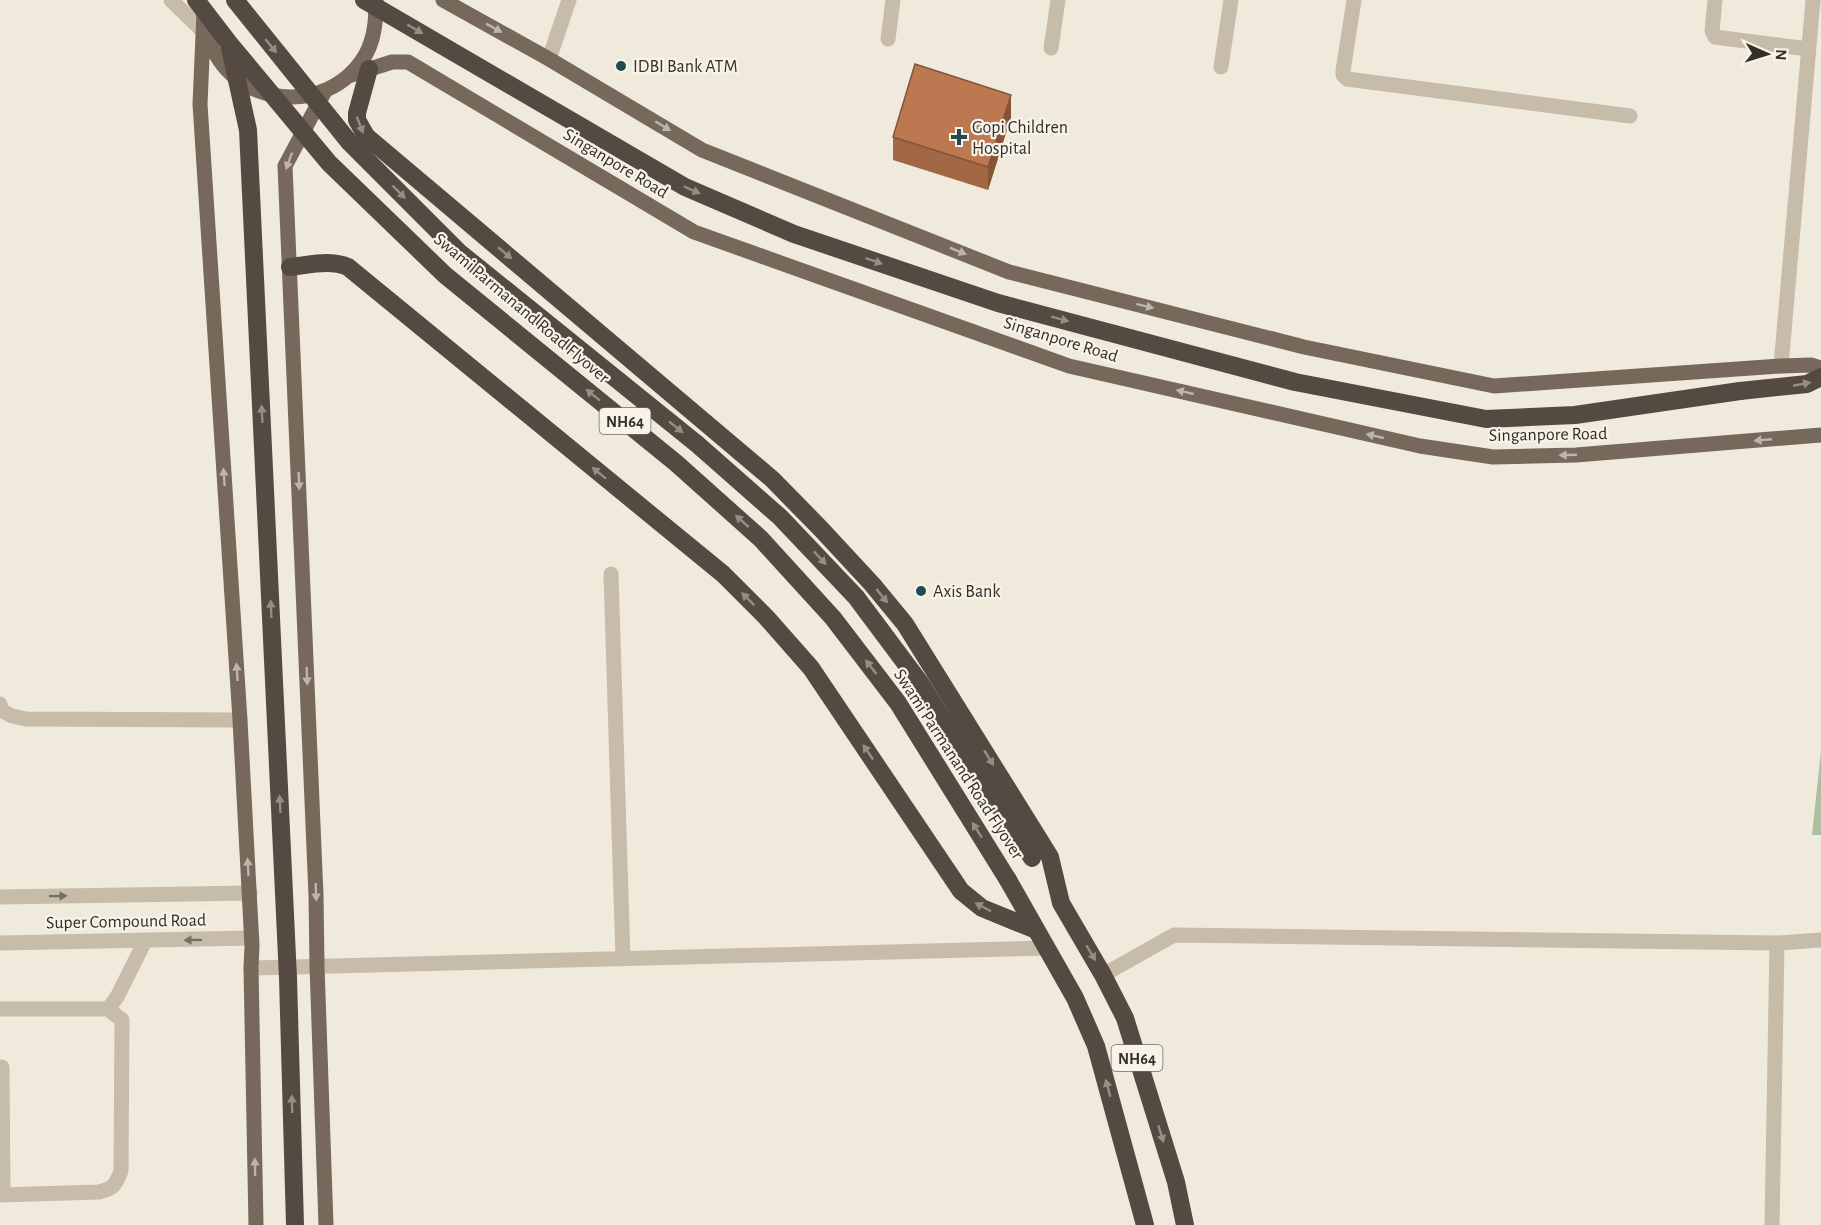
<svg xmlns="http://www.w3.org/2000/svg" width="1821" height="1225" font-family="'Alegreya Sans',sans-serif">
  <rect width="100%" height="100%" fill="#f0eadd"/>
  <path fill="#afbe9e" d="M1821 751V835H1812Z"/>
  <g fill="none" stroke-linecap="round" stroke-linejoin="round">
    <path stroke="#c7bbaa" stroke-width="15" d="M171 0 203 31
      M1354 0 1343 71V75L1347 79 1630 116
      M1715 0 1712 31 1715 37 1808 49
      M888 39 893 0
      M1051 48 1058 0
      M549 59 569 0
      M1221 67 1231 0
      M1781 366 1813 0
      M611 574 623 959
      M0 704 1 710 12 716 26 719 240 720
      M0 897 250 893
      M0 943 252 938
      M251 968 1046 948
      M1103 975 1174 935 1777 943 1821 940
      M0 1009H108L122 1020 121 1171C115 1186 114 1188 99 1192L0 1195
      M108 1009 117 997 145 941
      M2 1067 3 1195
      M1772 1225 1777 943"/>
    <path stroke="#76685b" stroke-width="15" d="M443 0 549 59 702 150 1009 272 1304 347 1494 386 1781 366 1811 365 1821 368
      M204 12 200 104 240 720 252 946 251 968 256 1225
      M207 29C221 106 327 122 366 54 375 37 376 19 376 0
      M348 76 392 62H408L694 232 1069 366 1420 446 1493 457 1576 455 1821 435
      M325 91 285 166 316 895 317 966 326 1225"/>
    <path stroke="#554a41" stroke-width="18" d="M369 69 357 113V120L366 136 772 479 821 529 872 584 905 624 1050 857 1061 903 1103 975 1125 1018 1176 1182 1185 1225
      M290 267C309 265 330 259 348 267L723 574 766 617 811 668 961 891 982 908 1036 930
      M1740 391 1807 384 1821 377
      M1008 880 1075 998 1096 1046 1145 1225"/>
    <path stroke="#554a41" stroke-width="18" d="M196 0 229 43 329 163 445 275 676 463 761 539 833 618 898 703 1008 880
      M235 0 350 143 460 253 697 444 780 517 856 597 921 684 1032 858
      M364 0 685 187 794 234 998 303 1295 382 1486 419 1575 415 1740 391
      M230 48 248 130 288 978 295 1225"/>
  </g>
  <path fill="#a26745" d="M1011 117 988 190 893 160V137Z"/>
  <path fill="#845438" d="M1011 95V117L988 190V167Z"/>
  <path fill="#bc7850" stroke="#845438" stroke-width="1.5" d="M915 64 1011 95 988 167 893 137Z"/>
  <defs><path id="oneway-solid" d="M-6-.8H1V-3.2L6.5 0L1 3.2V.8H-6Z" transform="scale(1.5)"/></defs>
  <g fill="#beb4a9">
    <use href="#oneway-solid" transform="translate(494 28) rotate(29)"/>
    <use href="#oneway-solid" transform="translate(663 126) rotate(31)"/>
    <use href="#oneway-solid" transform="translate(289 161) rotate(110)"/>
    <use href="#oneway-solid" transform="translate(958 251) rotate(22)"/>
    <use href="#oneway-solid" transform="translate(1145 306) rotate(14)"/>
    <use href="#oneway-solid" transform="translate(1185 392) rotate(-167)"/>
    <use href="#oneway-solid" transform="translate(1375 436) rotate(-167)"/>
    <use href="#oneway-solid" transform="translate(1763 440) rotate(175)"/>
    <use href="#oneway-solid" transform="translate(1568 455) rotate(178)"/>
    <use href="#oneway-solid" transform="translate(224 477) rotate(-94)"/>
    <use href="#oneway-solid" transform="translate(299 481) rotate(88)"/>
    <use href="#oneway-solid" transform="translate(237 672) rotate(-94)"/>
    <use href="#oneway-solid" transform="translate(307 676) rotate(88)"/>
    <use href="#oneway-solid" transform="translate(248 867) rotate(-93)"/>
    <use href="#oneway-solid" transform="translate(316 892) rotate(88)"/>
    <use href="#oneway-solid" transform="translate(255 1167) rotate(-91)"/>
  </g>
  <g fill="#968e84">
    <use href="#oneway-solid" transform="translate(415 29) rotate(30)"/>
    <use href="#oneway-solid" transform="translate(271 46) rotate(51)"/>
    <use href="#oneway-solid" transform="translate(360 125) rotate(69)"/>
    <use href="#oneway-solid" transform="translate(692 190) rotate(24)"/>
    <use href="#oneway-solid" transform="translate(399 192) rotate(45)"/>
    <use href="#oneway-solid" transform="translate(505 253) rotate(40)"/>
    <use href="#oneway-solid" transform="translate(874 261) rotate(19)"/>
    <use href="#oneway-solid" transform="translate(1060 319) rotate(15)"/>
    <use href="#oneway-solid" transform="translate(1802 384) rotate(-11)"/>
    <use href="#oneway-solid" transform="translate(593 395) rotate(-141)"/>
    <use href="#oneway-solid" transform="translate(262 414) rotate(-93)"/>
    <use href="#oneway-solid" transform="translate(676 427) rotate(39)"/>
    <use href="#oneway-solid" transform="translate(599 473) rotate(-141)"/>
    <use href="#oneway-solid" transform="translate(742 521) rotate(-138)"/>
    <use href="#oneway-solid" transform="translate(820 558) rotate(47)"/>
    <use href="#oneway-solid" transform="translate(882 596) rotate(51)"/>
    <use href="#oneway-solid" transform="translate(748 599) rotate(-135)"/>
    <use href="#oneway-solid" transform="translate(271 609) rotate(-93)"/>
    <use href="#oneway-solid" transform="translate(871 667) rotate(-128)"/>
    <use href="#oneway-solid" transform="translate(868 752) rotate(-124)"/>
    <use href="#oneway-solid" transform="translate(989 758) rotate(58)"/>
    <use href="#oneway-solid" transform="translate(280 804) rotate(-93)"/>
    <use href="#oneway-solid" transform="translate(977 830) rotate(-122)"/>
    <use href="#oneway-solid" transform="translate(983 907) rotate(-152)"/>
    <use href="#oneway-solid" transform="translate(1091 953) rotate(59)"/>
    <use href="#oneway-solid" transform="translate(1108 1088) rotate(-105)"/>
    <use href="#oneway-solid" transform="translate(292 1104) rotate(-92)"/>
    <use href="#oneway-solid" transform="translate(1161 1134) rotate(73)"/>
  </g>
  <g fill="#776d63">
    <use href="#oneway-solid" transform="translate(58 896) rotate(-1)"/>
    <use href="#oneway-solid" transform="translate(193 940) rotate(179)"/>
  </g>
  <g fill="#224a53" stroke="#f8f3e9" stroke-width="2">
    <circle cx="621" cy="66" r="6"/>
    <path d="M956 128h6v6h6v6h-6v6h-6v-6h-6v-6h6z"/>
    <circle cx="921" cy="591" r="6"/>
  </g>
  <g text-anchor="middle" stroke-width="4.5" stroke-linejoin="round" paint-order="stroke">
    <g fill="#f8f3e9" stroke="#706963" stroke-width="1.5">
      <rect x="599.5" y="408" width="51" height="26" rx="4.5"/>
      <rect x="1111.5" y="1045" width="51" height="26" rx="4.5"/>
    </g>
    <g font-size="16" font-weight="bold" fill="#352e29">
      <text x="625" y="427">NH64</text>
      <text x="1137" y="1064">NH64</text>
    </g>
    <g font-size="18" fill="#352e29" stroke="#f8f3e9" text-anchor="start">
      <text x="633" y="72">IDBI Bank ATM</text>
      <text x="972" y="133">Gopi Children<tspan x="972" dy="21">Hospital</tspan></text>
      <text x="933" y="597">Axis Bank</text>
    </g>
    <g font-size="18" fill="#352e29" stroke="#f8f3e9">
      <text transform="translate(616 163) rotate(31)" y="6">Singanpore Road</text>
      <text transform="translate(522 308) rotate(40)" y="6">Swami Parmanand Road Flyover</text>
      <text transform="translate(1061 339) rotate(17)" y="6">Singanpore Road</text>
      <text transform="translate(1548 434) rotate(-1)" y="6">Singanpore Road</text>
      <text transform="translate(959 764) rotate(57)" y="6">Swami Parmanand Road Flyover</text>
      <text transform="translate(126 921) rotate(-1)" y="6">Super Compound Road</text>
    </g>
  </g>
  <g transform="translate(1767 54) rotate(93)" stroke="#f8f3e9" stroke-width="4.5" paint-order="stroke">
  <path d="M0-4.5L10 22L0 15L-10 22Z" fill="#352e29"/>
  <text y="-9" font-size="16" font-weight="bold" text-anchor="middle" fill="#352e29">N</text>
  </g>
</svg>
